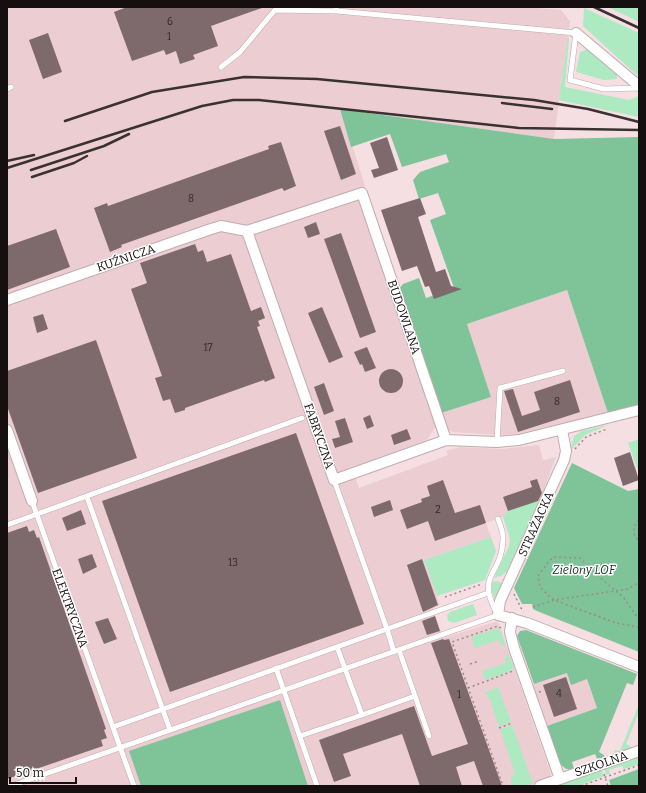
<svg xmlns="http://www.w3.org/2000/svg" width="646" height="793" font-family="Bitter,serif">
  <rect width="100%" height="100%" fill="#f6dfe2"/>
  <path fill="#ecced2" d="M7 7H524L561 10 570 21 554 139 341 109 365 186 366 217 436 426 427 440 352 468 359 488 448 455 446 451 460 447 501 449 539 445 543 460 556 457 540 500 508 511 503 517 486 523 491 537 424 560 440 605 433 608 443 638 498 621 552 777 528 786H7Z
    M567 290 608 413 517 434 498 435 453 432 447 429 441 413 491 397 467 324Z
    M567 673 587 679 597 708 547 726 532 685Z"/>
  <path fill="#ade9c1" d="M608 7H639V22Z
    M584 8 639 33V77L583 26Z
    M568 35 569 39 565 87 629 100 639 96V117L559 100Z
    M588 49 614 72 617 75V79L604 80 576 72 580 52Z
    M608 425 585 435 570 451 574 436 582 431Z
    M639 439V473L628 443Z
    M540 500 507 571 501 576 494 578 509 546 510 539 503 517 508 511Z
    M491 537 496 551 485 580 437 596 424 560Z
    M498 581 503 584 499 594 494 597 492 592V582Z
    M473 604 477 615 454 623 448 621 447 615 450 612Z
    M498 628 501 632 506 646 504 647 498 640 475 648 471 637Z
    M508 654 514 666 511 671 485 680 482 671 506 663 505 658Z
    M498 687 511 722 499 726 488 695 484 693Z
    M639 704V712L626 744 631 747V749L614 754 615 750 620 751Z
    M512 725 533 784 514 786 511 783V777L515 773 500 729Z
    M639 756V764L624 769 622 766 609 770 610 774 606 775 604 768Z
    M601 769 604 776 578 786H554Z"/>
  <path fill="#7fc398" d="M340 109 554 139 639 137V405L608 413 567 290 467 324 491 397 441 413 399 289 403 284 419 278 426 298 454 288 430 220 446 214 438 193 419 199 413 180 420 172 449 162 446 154 402 167 390 134 351 147Z
    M572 463 628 491 639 489V652L537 611 533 609 532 604H522L514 588Z
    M526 630 637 674 633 685 627 683 599 752 604 755 605 758 598 761 595 754 572 762 574 769C557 775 551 739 547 726L597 708 587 679 571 685 567 673 534 684 517 636 520 631Z
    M280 700 308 786H141L129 751Z
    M639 769V786H611L609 780Z"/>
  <path fill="#7e6a6d" d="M127 7H261L262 8 211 26 218 46 193 55 195 59 180 64 176 51 166 55 164 50 132 61 114 12Z
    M48 33 62 72 43 79 29 40Z
    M340 126 356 174 341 180 324 131Z
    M387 137 398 170 374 178 371 170 379 168 370 143Z
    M281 142 296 186 284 191 282 188 121 245 122 247 110 252 94 208 107 203 108 206 269 149 268 146Z
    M420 198 426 214 418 217 436 272 445 269 451 286 462 289 434 299 429 286 425 287 417 266 402 271 381 210Z
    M316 222 320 234 308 238 304 227Z
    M56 229 70 267 7 290V246Z
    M341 233 376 332 360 338 324 239Z
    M195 244 198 252 203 250 207 262 231 254 251 311 261 307 265 318 258 321 260 326 257 327 275 378 265 382 264 380 185 408V410L175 413 170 399 163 401 155 378 162 376 131 289 147 283 140 263Z
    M322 307 343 357 329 363 308 313Z
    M43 314 48 329 37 333 33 317Z
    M96 340 137 458 38 493 7 406V371Z
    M367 347 376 368 365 372 362 364 360 365 354 352Z
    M379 381a12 12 0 1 1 24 0a12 12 0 1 1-24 0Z
    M570 380 580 412 518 432 504 391 513 389 522 416 540 410 534 392Z
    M324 383 334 411 324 415 314 387Z
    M370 415 374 426 367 429 363 418Z
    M345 418 353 442 335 448 332 439 340 437 335 421Z
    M407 429 411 439 394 445 391 435Z
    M296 433 364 624 170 692 102 501Z
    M630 452 639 480 623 486 614 458Z
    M537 479 542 493 538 501 508 511 503 497 532 487 530 481Z
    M443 480 455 513 480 505 486 523 435 541 428 521 407 529 400 510 422 502 421 499 430 496 427 486Z
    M390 500 393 510 374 517 371 507Z
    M81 510 86 524 67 531 62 518Z
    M27 526 29 532 34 530 37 538 39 537 106 729 104 730 107 738 101 740 103 746 7 779V533Z
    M92 554 97 567 83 574 78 559Z
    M422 559 438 605 423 612 407 565Z
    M435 616 440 631 427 635 422 621Z
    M108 618 117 639 104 644 95 622Z
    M443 639 444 640 449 639 502 786H483L474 761 456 767 462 786H420L402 734 343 754 351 776 334 782 319 740 414 706 432 756 468 744 431 643Z
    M566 677 577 709 554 717 543 685Z"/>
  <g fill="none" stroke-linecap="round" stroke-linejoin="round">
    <g stroke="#c1abae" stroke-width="6">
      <path id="service" d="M336 7 337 11 576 33 570 80 604 89 639 88
        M221 67 240 52 275 10 337 11
        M7 89 11 87
        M497 442 500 388 563 371
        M87 497 170 730
        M32 501 134 786
        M7 525 302 418
        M337 647 362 715 415 696
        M399 650 429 736
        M394 652 387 629 488 593
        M276 668 317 786
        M113 727 387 629 334 480
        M300 736 362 715
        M11 786 498 615C474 574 502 576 503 540 504 533 500 525 498 519"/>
    </g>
    <g stroke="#c1abae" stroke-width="12">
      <path id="minor" d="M576 33 639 86
        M7 300 211 229 221 226 247 231
        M7 430 32 501
        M562 430 566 451 564 460 500 601 498 615 527 623 639 667
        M446 440 362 193 247 231 334 480 446 440 497 442 519 440 639 410
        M512 618 510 632 514 648 560 779
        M540 786 639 751"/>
    </g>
    <path stroke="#9b8a8d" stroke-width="1.5" stroke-dasharray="2 3" stroke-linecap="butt" d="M575 449 586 437 607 429
      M639 520C632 527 632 535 639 541
      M514 594 523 612
      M445 597 482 584
      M533 607 554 600 628 589 639 582
      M639 620 624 598 596 574 580 558 554 557 549 561 538 576 540 587 549 596 554 600 616 623 639 627
      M501 628 498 626 452 642 503 786
      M470 664 479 661
      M468 688 513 671
      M539 692 544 691
      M499 728 512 723
      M604 774 608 786
      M581 786 639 765"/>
    <use href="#service" stroke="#fff" stroke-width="5"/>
    <use href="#minor" stroke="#fff" stroke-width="10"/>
    <path stroke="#3a3132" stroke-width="2.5" d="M594 7 639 28
      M502 103 552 109
      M65 121 152 92 244 77 317 79 534 100 588 109 639 122
      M7 161 34 155
      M7 168 202 106 233 100H259L519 128 639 130
      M31 170 104 146 129 134
      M32 177 74 163 87 156"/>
  </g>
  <g text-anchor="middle" stroke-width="3" stroke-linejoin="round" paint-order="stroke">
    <g font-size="10" fill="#302627">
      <text x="170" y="25">6</text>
      <text x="169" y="40">1</text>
      <text x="191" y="202">8</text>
      <text x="208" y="351">17</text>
      <text x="557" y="405">8</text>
      <text x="438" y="513">2</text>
      <text x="233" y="566">13</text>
      <text x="559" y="697">4</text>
      <text x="459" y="698">1</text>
    </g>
    <g font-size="12" fill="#160f10" stroke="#fff">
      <text transform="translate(126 258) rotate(-19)" y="4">KUŹNICZA</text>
      <text transform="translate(404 317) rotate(71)" y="4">BUDOWLANA</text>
      <text transform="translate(319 436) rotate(71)" y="4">FABRYCZNA</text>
      <text transform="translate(536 524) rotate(-66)" y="4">STRAŻACKA</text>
      <text transform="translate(70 608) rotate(70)" y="4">ELEKTRYCZNA</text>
      <text transform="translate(601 764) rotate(-19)" y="4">SZKOLNA</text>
    </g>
    <g font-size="12" font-style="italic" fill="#143220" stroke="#fff">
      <text x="584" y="574">Zielony LOF</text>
    </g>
  </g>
  <rect width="646" height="793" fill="none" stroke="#160f10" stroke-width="16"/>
  <path d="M10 777v6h66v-6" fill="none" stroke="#160f10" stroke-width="2"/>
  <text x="16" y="777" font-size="12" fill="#160f10" stroke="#ffffff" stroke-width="3" paint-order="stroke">50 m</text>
</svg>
